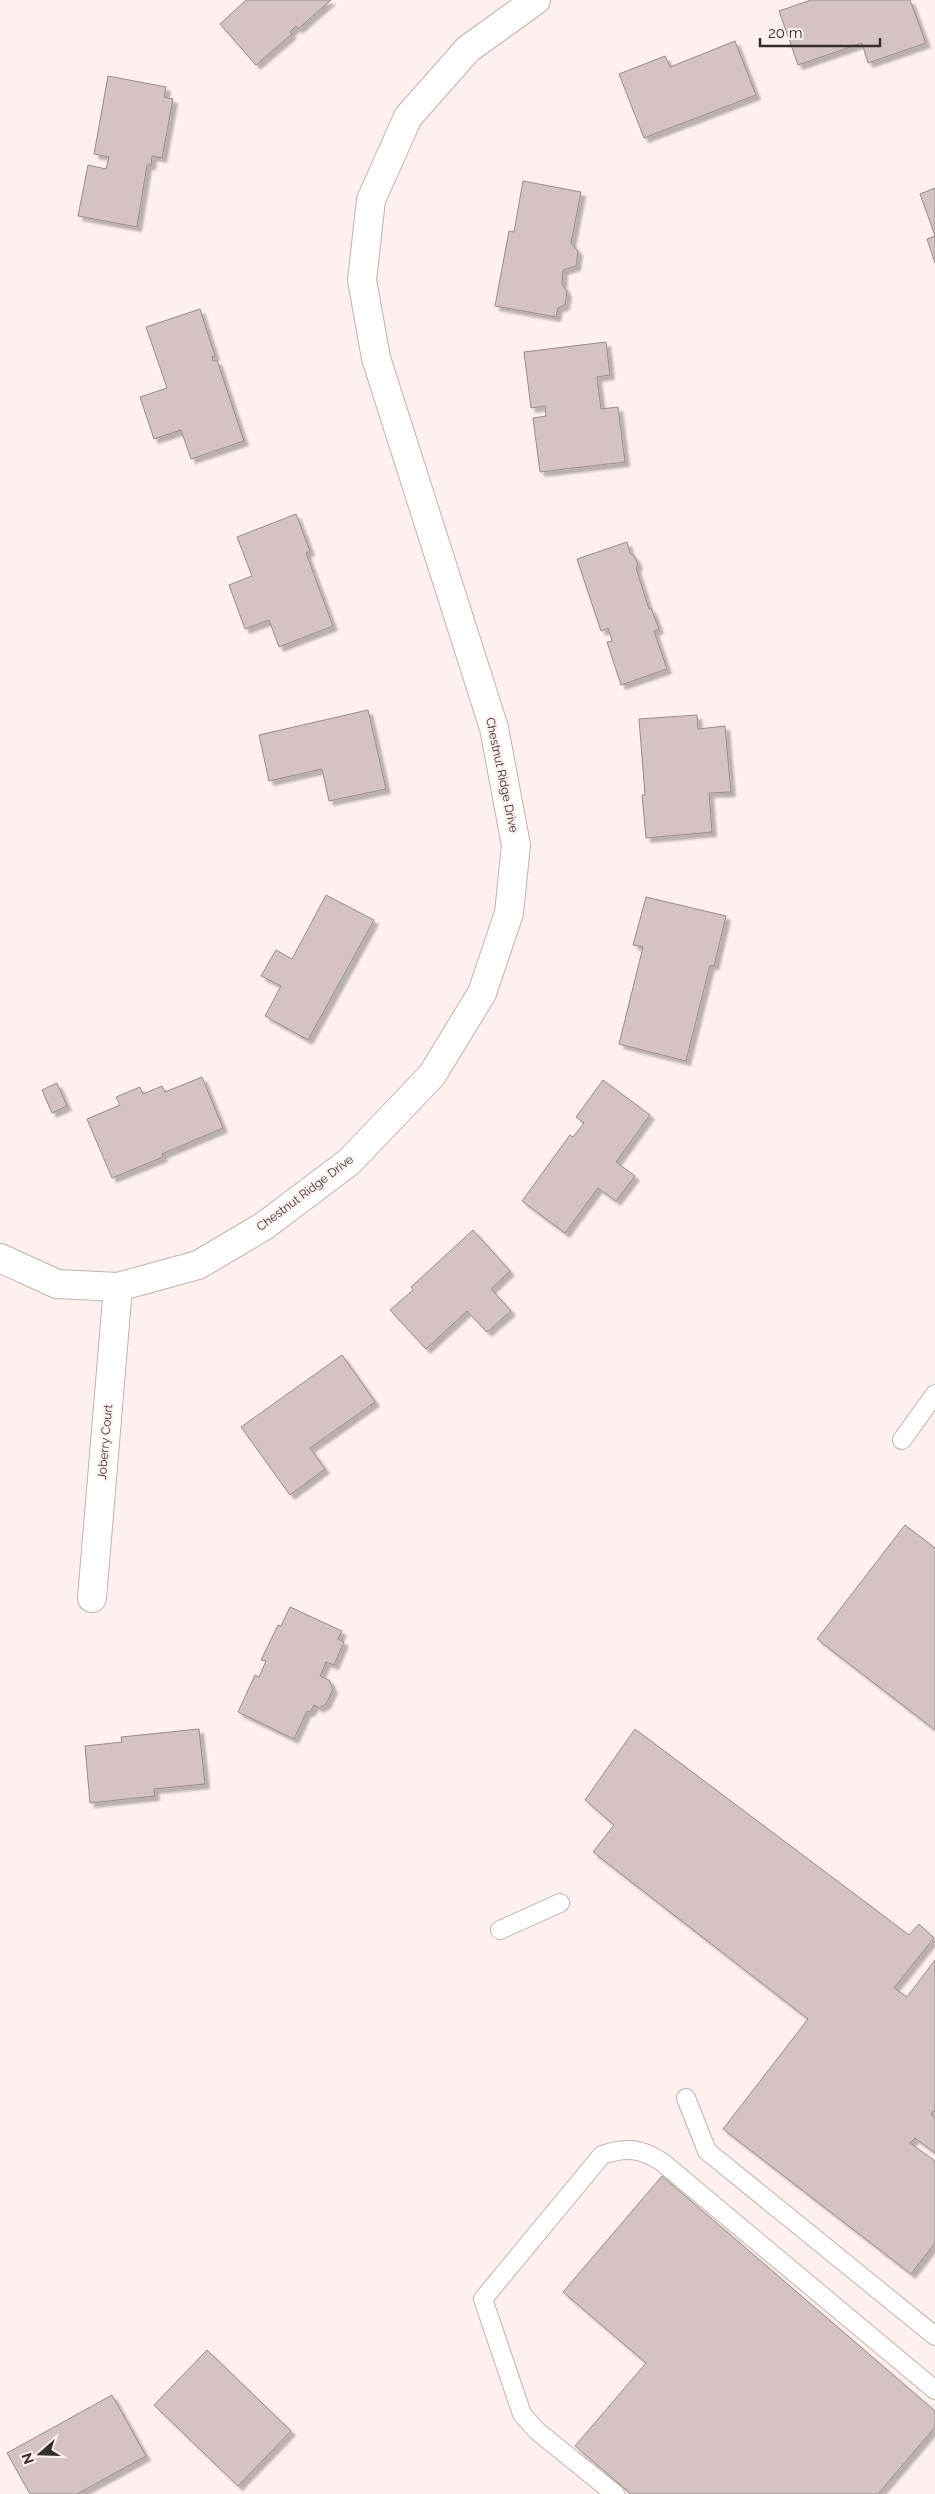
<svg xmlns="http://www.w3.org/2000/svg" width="935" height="2494" font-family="Raleway,sans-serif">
  <defs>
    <filter id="shadow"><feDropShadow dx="4.5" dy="4.5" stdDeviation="1" flood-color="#0004"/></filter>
  </defs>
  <rect width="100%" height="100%" fill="#fef0ef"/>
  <path fill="#d4c3c2" stroke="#9a8b8a" filter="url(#shadow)" d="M246 0H331L298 29 296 26 290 32 292 34 256 65 220 24Z
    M811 0H910L926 43 868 63 862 43 798 65 779 11Z
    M735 41 756 95 644 138 619 74 665 56 670 67Z
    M108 76 166 87 164 97 173 99 162 158 152 156 151 165H147L137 227 78 216 88 165 106 169 109 157 94 154Z
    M523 181 581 192 571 243 578 251 576 266 563 270 562 284 567 292 565 305 558 308 556 317 495 306 509 231 514 232Z
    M935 188V263L927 239 935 236 920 194Z
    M200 309 215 356 212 357 213 361 217 360 244 441 191 459 181 430 154 439 140 397 167 388 146 327Z
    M606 342 610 375 597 377 601 409 618 407 625 462 540 472 533 418 546 416 545 406 531 408 524 352Z
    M296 514 310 551 306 553 333 626 279 647 269 620 245 629 229 585 252 576 237 537Z
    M627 542 630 553 635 557 638 565 636 568 649 609 651 608 659 629 654 631 667 669 621 685 607 642 612 641 608 628 601 631 577 559Z
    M368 710 386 789 329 801 322 769 269 781 259 735Z
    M697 715 698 729 725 726 731 792 709 793 712 832 646 838 642 795H645L639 719Z
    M326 895 374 920 308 1040 265 1016 281 986 261 976 276 950 292 959Z
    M646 897 726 916 714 966 710 965 686 1061 619 1044 643 947 633 945Z
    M202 1077 223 1128 162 1154 163 1157 112 1178 87 1119 120 1105 116 1097 140 1087 143 1094 162 1086 165 1092Z
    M603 1080 650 1115 616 1162 635 1176 616 1201 598 1188 565 1233 522 1201 570 1135 573 1137 584 1123 576 1117Z
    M57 1083 67 1106 52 1113 42 1090Z
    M473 1230 510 1271 491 1289 511 1311 487 1332 467 1311 426 1349 390 1310 413 1290 411 1287Z
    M342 1355 375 1402 310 1448 325 1469 290 1495 241 1427Z
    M905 1525 935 1548V1730L817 1639Z
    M290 1607 342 1631 338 1639 344 1642 334 1665 326 1662 320 1676 329 1680 333 1689 326 1704 319 1708 314 1705 310 1712 307 1711 294 1739 238 1712 255 1675 259 1677 266 1661 261 1660 278 1625 281 1626Z
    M199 1729 205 1784 154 1789 155 1796 90 1803 85 1746 122 1742 121 1737Z
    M635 1729 909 1935 919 1924 934 1938 894 1988 907 1997 935 1960V2112L933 2111 931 2115 935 2118V2153L915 2138 910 2143 935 2161V2243L911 2274 723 2129 808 2019 593 1852 614 1825 585 1800Z
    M662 2176 935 2411V2427L878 2494H631L575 2446 646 2363 563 2292Z
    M207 2350 291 2431 238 2486 154 2405Z
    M112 2395 146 2456 77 2494H30L7 2453Z"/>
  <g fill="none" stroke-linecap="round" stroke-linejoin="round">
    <g stroke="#c1b1b0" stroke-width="20">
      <path id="service" d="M902 1440 935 1394
        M500 1930 560 1903
        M686 2098 707 2151 935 2336
        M615 2494 537 2431 522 2414 483 2299 602 2155C626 2147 641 2148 662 2162L935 2390"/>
    </g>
    <g stroke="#c1b1b0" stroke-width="30">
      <path id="minor" d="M0 1258 57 1284 118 1287 198 1265 264 1226 349 1162 432 1075 482 993 509 913 516 845 494 728 376 358 362 280 371 200 408 117 468 49 536 0
        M92 1598 118 1287"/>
    </g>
    <use href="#service" stroke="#fff" stroke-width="18"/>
    <use href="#minor" stroke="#fff" stroke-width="28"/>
  </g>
  <g text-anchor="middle" stroke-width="4" stroke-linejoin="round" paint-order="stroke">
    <g font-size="12" fill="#332d2c" stroke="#fef0ef">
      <text transform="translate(502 775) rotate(78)" y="4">Chestnut Ridge Drive</text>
      <text transform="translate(305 1193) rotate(-37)" y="4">Chestnut Ridge Drive</text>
      <text transform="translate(105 1442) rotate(-85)" y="4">Joberry Court</text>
    </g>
  </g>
  <g transform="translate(40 2454) rotate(250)" stroke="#fef0ef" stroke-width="4" paint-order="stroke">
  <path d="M0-4L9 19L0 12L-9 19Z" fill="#332d2c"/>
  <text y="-8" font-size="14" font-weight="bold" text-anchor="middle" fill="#332d2c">N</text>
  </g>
  <path d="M760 38v8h120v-8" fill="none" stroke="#332d2c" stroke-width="2.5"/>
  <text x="768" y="38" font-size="15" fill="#332d2c" stroke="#fef0ef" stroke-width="4" paint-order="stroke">20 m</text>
</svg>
